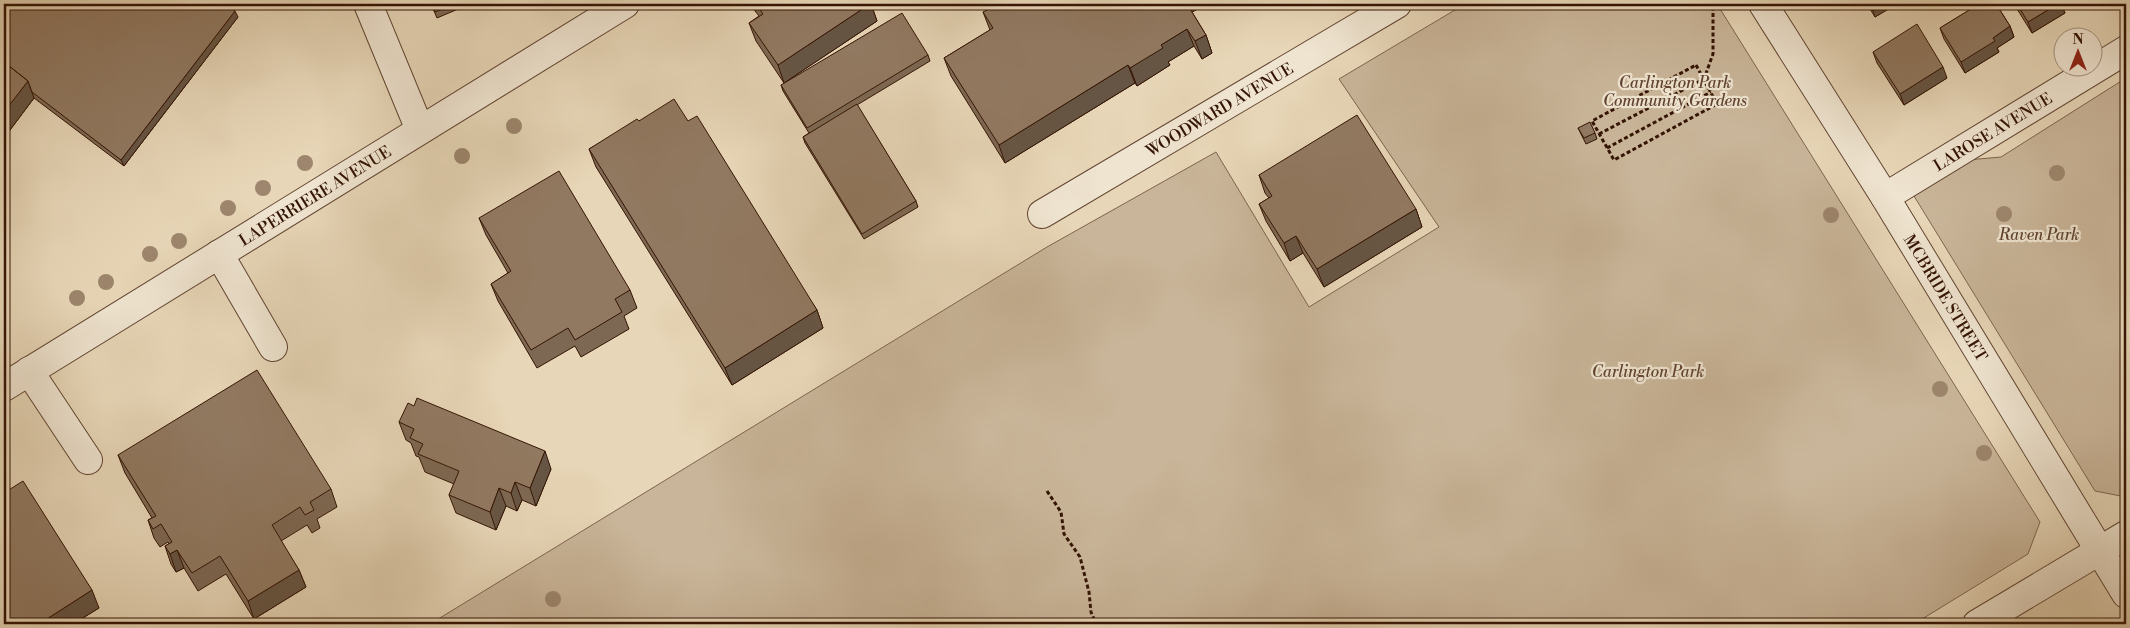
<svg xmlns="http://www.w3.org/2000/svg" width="2130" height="628" font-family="'Libre Bodoni',serif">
  <rect width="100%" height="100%" fill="#e7d6b7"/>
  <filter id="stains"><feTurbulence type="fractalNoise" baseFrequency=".004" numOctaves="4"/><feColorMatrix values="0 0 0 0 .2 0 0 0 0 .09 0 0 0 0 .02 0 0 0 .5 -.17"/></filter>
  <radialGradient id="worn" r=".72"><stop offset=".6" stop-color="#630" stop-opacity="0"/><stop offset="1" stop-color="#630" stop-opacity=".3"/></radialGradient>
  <path fill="#c9b599" stroke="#7e644e" d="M1465 4H1717L2040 522 2028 554 1914 624H430L1047 247 1216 152 1309 307 1439 227 1339 79Z
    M2126 78V497L2095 491 1914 196 1967 160 2001 157Z"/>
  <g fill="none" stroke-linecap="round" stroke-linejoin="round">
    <g stroke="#614431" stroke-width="30">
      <g id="minor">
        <path d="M368 4 420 130"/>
        <path id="s1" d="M1763 4 1885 197 2126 594"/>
        <path id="s2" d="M1885 197 2126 50"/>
        <path id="s3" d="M1042 214 1397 4"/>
        <path d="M219 254 273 347"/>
        <path d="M29 371 88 460"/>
        <path id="s4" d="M4 387 625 4"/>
        <path d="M1977 624 2126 535"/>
      </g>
    </g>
    <path stroke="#341404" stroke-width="3" stroke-dasharray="4 2.5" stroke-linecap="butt" d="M1696 65 1717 104 1614 160 1592 121Z
      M1599 134 1704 79 1713 54V4
      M1607 148 1711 92
      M1047 491 1061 512 1064 534 1080 557 1089 592 1091 612 1096 624"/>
    <use href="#minor" stroke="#efe4d0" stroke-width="28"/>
  </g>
  <g fill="#9d866d">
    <circle cx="514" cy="126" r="8"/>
    <circle cx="462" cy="156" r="8"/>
    <circle cx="305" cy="163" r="8"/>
    <circle cx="2057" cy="173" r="8"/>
    <circle cx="263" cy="188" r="8"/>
    <circle cx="228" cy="208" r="8"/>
    <circle cx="2004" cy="214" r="8"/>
    <circle cx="1831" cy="215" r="8"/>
    <circle cx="179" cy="241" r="8"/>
    <circle cx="150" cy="254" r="8"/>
    <circle cx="106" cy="282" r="8"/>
    <circle cx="77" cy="298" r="8"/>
    <circle cx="1940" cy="389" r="8"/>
    <circle cx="1984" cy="453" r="8"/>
    <circle cx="553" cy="599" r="8"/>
  </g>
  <path fill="#7d6853" stroke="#341404" d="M4 4 238 17 124 166 34 98 4 138Z
    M431 4H470L437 18Z
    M753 4H871L877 21 784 83 756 41 749 23 759 16 755 11Z
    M1032 4H1206L1192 12 1206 35 1212 53 1202 59 1194 46 1168 62 1170 65 1137 86 1135 83 1005 163 951 76 944 58 990 30 983 12 1030 5Z
    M1867 4H1897L1875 17Z
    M1968 4H1996L2010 26 2014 37 1997 48 1999 52 1965 73 1944 39 1940 28 1971 9Z
    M2014 4H2061L2065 13 2032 33Z
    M1873 52 1947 78 1904 105 1877 63Z
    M928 55 930 61 857 105 916 201 918 207 864 239 805 143 803 137 809 133 783 91 781 85Z
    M639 121H688L817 310 823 328 732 385 596 167 589 149Z
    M1578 128 1595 133 1597 139 1586 144Z
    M1259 175 1416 209 1422 227 1324 287 1303 253 1290 261 1266 221 1259 204 1269 198 1265 193Z
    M479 218 630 290 637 308 624 316 629 329 581 357 575 346 537 368 498 301 491 284 508 273 486 235Z
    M399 422 551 469 536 506 522 500 517 511 506 506 496 530 456 513 449 495 454 484 425 472 419 457 416 456 411 443 406 440Z
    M118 455 331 489 337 507 317 519 320 528 312 533 307 525 281 541 299 570 306 587 254 619 226 574 198 591 184 568 176 572 171 564 165 546 169 544 168 542 160 547 154 538 148 520 152 518 125 473Z
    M4 493 99 608 73 624H4Z"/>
  <path fill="#654" stroke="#341404" d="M870 4H871L877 21 784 83 778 65Z
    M1185 4H1206L1189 14Z
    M1885 4H1897L1875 17 1873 11Z
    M2058 4H2061L2065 13 2032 33 2028 22Z
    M235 11 238 17 124 166 121 160Z
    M2010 26 2014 37 1997 48 1999 52 1965 73 1961 62 1993 38Z
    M1187 29 1194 46 1168 62 1170 65 1137 86 1130 68 1161 45Z
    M1206 35 1212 53 1202 59 1195 41Z
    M1128 65 1135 83 1005 163 999 145Z
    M1943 67 1947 78 1904 105 1900 94Z
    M28 81 34 98 4 138V112Z
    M1416 209 1422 227 1324 287 1317 269Z
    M1296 236 1303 253 1290 261 1284 243Z
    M817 310 823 328 732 385 725 368Z
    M545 451 551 469 536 506 530 488Z
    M515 482 522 500 517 511 511 493Z
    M499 488 506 506 496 530 490 512Z
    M177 550 184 568 176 572 170 554Z
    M299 570 306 587 254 619 248 601Z
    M92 590 99 608 73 624H39Z"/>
  <path fill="#917961" stroke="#341404" d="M4 4H225L235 11 121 160 32 92 28 81 4 62Z
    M432 4H455L435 12Z
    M756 4H870L778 65 749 23 763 14Z
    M1000 4H1029L1030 5 1032 4H1187L1206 35 1195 41 1187 29 1161 45 1163 48 1130 68 1128 65 999 145 944 58 993 28 983 12Z
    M1868 4H1885L1873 11Z
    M1969 4H1980L1972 8Z
    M1982 4H1996L2010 26 1993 38 1995 41 1961 62 1940 28 1974 7 1975 8Z
    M2017 4H2058L2028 22Z
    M902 13 928 55 807 128 781 85Z
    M1917 24 1943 67 1900 94 1873 52Z
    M4 62 28 81 4 112Z
    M674 99 688 121 697 116 817 310 725 368 589 149 637 119 639 121Z
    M857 104 916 201 862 234 803 137Z
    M1357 115 1416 209 1317 269 1296 236 1284 243 1259 204 1272 196 1259 175Z
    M1590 122 1595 133 1584 138 1578 128Z
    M559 171 630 290 615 299 622 312 575 340 568 328 531 350 491 284 511 271 479 218Z
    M257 370 331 489 310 502 314 510 305 515 300 507 272 525 299 570 248 601 220 556 192 573 177 550 170 554 165 546 172 542 161 524 153 529 148 520 156 516 118 455Z
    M417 398 545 451 530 488 515 482 511 493 499 488 490 512 449 495 459 471 418 454 423 444 410 438 414 429 399 422 408 403 414 406Z
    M23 481 92 590 39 624H9L4 616V493Z"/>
  <g text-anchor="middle" stroke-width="4.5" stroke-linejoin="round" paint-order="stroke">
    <g font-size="16" font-style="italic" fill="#614431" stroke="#efe4d0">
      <text x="1675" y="88">Carlington Park<tspan x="1675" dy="18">Community Gardens</tspan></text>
      <text x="2039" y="240">Raven Park</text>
      <text x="1648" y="377">Carlington Park</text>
    </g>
    <g font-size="16" fill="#341404" stroke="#efe4d0">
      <text dy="6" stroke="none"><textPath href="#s3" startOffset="206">WOODWARD AVENUE</textPath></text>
      <text dy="6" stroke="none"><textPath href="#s2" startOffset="126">LAROSE AVENUE</textPath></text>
      <text dy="6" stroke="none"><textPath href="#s4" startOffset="365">LAPERRIERE AVENUE</textPath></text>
      <text dy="6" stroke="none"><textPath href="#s1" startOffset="346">MCBRIDE STREET</textPath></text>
    </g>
  </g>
  <rect width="2130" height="628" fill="none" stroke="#e7d6b7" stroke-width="20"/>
  <rect x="5" y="5" width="2120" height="618" fill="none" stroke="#341404" stroke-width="2.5"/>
  <rect x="10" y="10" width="2110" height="608" fill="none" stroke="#341404"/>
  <g transform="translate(2078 52)"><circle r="24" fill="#efe4d0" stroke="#a4917e"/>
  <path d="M0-4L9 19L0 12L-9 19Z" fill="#8f2418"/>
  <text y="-8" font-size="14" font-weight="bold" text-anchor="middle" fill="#341404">N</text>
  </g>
  <rect width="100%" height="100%" filter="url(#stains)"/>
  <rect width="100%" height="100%" fill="url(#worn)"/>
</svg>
